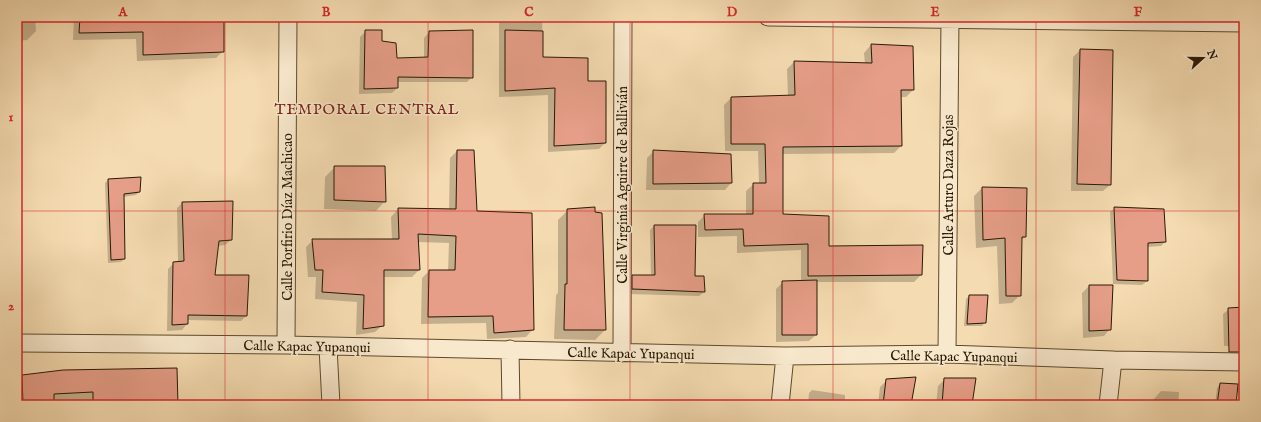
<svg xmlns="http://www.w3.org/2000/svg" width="1261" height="422" font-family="'IM FELL English',serif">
  <rect width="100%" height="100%" fill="#f5dbb1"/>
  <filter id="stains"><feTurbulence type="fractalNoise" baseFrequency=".005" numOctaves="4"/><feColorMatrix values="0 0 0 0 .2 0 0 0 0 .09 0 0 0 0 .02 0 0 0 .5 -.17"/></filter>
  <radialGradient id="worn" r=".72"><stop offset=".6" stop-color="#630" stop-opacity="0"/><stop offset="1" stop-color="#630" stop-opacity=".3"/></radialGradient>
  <path fill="#0003" d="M17 17H35L36 31 27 40 17 41Z
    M74 17H223V51L216 58 137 61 136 39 73 40Z
    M499 17H542L543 58 587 82 605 143 599 149 548 152V95L499 97Z
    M366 31 381 42 396 59 424 58V38L429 32 472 77 467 82H397V88L392 93 359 94 360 37Z
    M871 45 912 47 913 90 906 97H900L901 146 894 153 782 154V214L828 247 921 275 914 282H816V335L809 341 776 342V289L783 282H801V250L737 253V236L698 237V222L705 215H746V191L754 184H759L758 151H725L724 105 731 98 788 97 787 69 794 62 865 64 864 53Z
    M1080 50 1110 185 1103 191H1071L1073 57Z
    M457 151 476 212 533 329 526 337 487 339 486 323 421 324 422 278 429 271H448L449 243 417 242 419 270 412 277H383V325L375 332 356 335 357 302 315 299 316 277H308L306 247 313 240H392L391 217 398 209 449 210 450 158Z
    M654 151 730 154 731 183 725 190H646L647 158Z
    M335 167 385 201 376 211 324 209 325 177Z
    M108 180 139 192 136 195 123 197 124 259 121 262 108 263 105 183Z
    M982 188 1026 189 1025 237 1021 240 1020 295 1012 303 999 304 997 246 976 248 974 196Z
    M182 203 231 240 225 245 217 246 213 276 246 316 241 321 187 320V324L182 330 167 331 168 269 174 263H178L177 208Z
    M1115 208 1165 242 1161 246 1147 247V281L1142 285 1113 284 1110 212Z
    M568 210 605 330 595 340 554 339 556 295 558 293V220Z
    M654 226 704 292 699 296 628 294V280L633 276H651L650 230Z
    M1244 244V346H1224L1223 314 1229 309 1243 308Z
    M1089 286 1110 329 1104 336 1083 338 1082 293Z
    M969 296H987L985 322 982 326H964L966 299Z
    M63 371 177 405H84V401L53 403V405H17V381L22 376Z
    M945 379 971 405H936L938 386Z
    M887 380 910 405H878L880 387Z
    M1220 384 1235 405H1215L1217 388Z
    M812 390 845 395V405H808L809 393Z
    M1161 391 1179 392 1178 405H1153L1154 399Z"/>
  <path fill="#e69e88" stroke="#291903" d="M80 17H224V52L143 55V32L79 33Z
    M365 30H382V41L396 43 397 58 428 57 429 31 473 30V78L398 77V88L364 89Z
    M505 30 543 31V57L588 58V81H606V143L554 146 555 88 505 91Z
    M871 44 913 46 914 90H901L902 146 783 147V214L829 216V246L923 245 922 275 808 276V244L744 246 743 229 705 230 704 214H753V183H766L765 144H731V97L795 95 794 61 872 63Z
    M1080 49 1113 50 1111 185 1077 184Z
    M457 150H474L477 211 532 213 534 330 494 333 493 316 428 317 429 270H455L456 236 418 234 420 270H384V326L363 329 364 295 322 292 323 270H315L312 239H399L398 208 456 209Z
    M653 150 731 154 732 183 653 184Z
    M334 166H385L386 202 334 200Z
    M141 177 140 192 124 194 125 259 111 260 108 179Z
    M982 187 1027 188 1026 237H1022L1021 296H1006L1005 238 983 240Z
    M233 201 232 240 219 241 215 275H249L247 316 188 315V324L172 325 173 262 184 261 182 202Z
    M595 207V212L602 213 606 330H564L565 284H567V209Z
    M1114 207 1164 209 1166 242 1148 243V281L1117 280Z
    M654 225H696L695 276H704L705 292 632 289V275H655Z
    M817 280V335H782V281Z
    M1089 285H1113L1111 330 1089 331Z
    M969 295H988L986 323 967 324Z
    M1244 307V352H1229L1228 308Z
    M177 368 178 405H93V392L54 394V405H23L22 375 63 370Z
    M916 377 911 405H883L886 379Z
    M944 378H976L972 405H942Z
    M1220 383 1238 384 1236 405H1217Z"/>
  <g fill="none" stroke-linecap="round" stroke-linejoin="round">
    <g stroke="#5c4a2e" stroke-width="19">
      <path id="minor" d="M768 17 1244 23
        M17 343 286 345 785 356 947 354 1113 360 1244 362
        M286 345 288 17
        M328 347 331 405
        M510 349 511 405
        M622 353 623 17
        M947 354 950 17
        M780 405 785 356
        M1108 405 1113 360"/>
    </g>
    <use href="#minor" stroke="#f8e8cc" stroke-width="17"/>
  </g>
  <path fill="none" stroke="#d62828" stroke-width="1" stroke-opacity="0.55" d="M225 17V405M428 17V405M630 17V405M833 17V405M1036 17V405M17 211H1244"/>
  <g text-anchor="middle" stroke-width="3" stroke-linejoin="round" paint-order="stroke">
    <g font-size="14" fill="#291903" stroke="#f8e8cc">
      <text transform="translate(622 185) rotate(-90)" y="5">Calle Virginia Aguirre de Ballivián</text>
      <text transform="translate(948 185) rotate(-90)" y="5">Calle Arturo Daza Rojas</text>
      <text transform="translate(287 217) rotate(-90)" y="5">Calle Porfirio Díaz Machicao</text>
      <text transform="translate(307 346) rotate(1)" y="5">Calle Kapac Yupanqui</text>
      <text transform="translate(631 353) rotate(1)" y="5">Calle Kapac Yupanqui</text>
      <text transform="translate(954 356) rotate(1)" y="5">Calle Kapac Yupanqui</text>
    </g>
    <g font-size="15" letter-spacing="1" fill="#7a1f14" stroke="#f8e8cc">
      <text x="367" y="114">TEMPORAL CENTRAL</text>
    </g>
  </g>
  <rect width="1261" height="422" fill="none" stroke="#f5dbb1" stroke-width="44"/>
  <g transform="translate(1203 58) rotate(69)" stroke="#f8e8cc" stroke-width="3" paint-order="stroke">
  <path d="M0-3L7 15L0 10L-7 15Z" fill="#291903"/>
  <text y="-6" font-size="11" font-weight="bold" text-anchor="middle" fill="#291903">N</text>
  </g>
  <rect x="22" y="22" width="1217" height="378" fill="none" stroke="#d62828" stroke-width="1.5"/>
  <g font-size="13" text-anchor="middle" font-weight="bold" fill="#d62828">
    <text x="123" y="16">A</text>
    <text x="326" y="16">B</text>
    <text x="529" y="16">C</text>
    <text x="732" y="16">D</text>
    <text x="935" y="16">E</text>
    <text x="1138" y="16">F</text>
    <text x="11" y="121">1</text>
    <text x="11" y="310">2</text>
  </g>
  <rect width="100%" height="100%" filter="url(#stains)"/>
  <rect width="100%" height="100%" fill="url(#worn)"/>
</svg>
